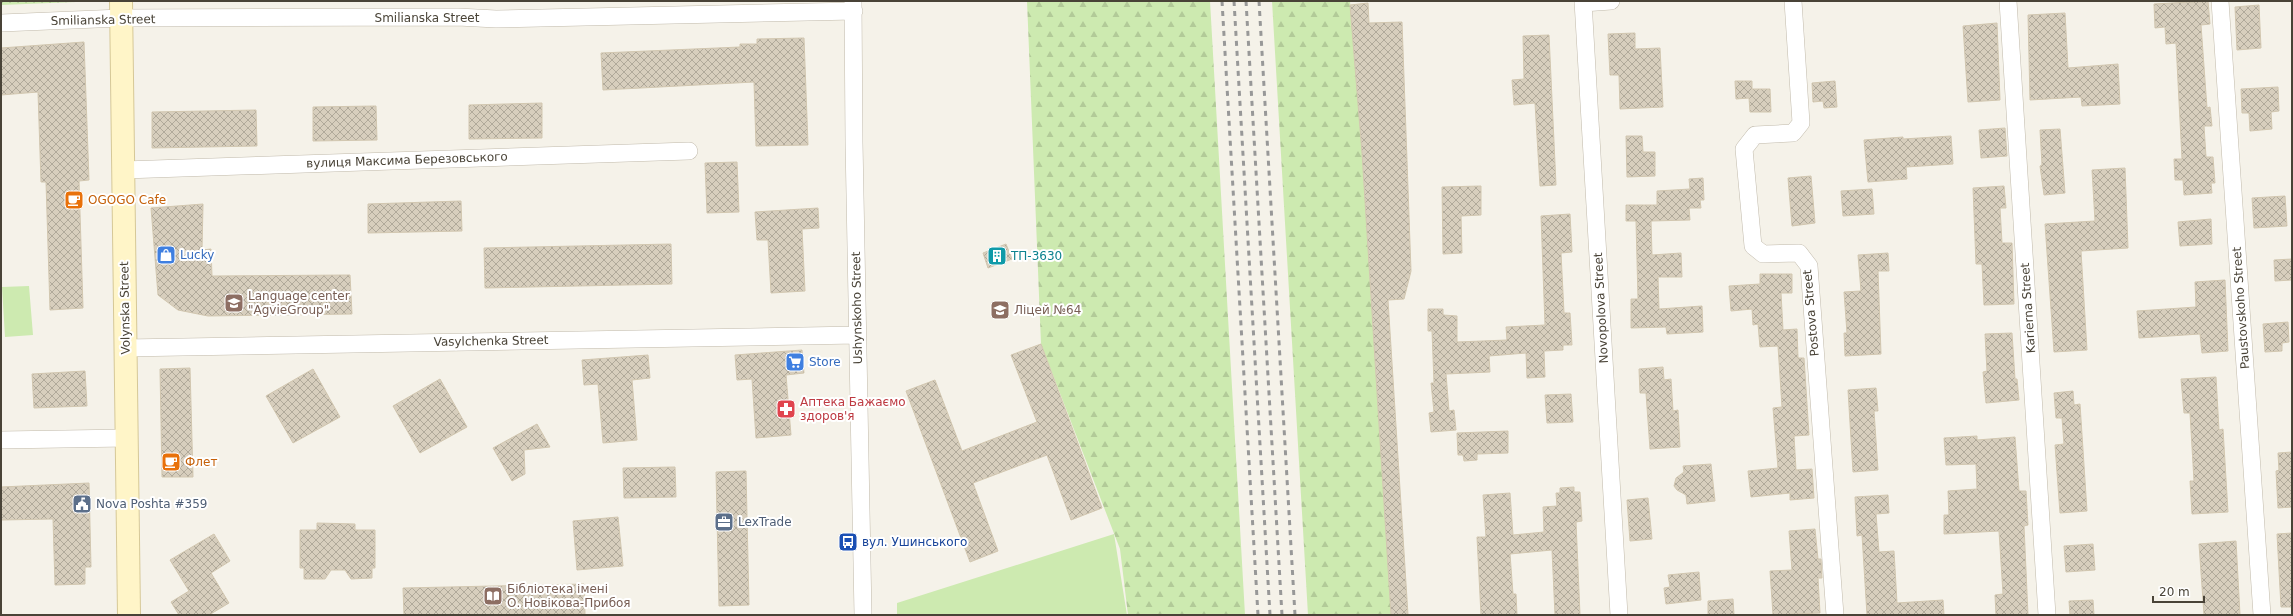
<svg xmlns="http://www.w3.org/2000/svg" width="2293" height="616" font-family="'DejaVu Sans',sans-serif">
  <defs>
    <pattern id="grass-dots" width="8" height="8" patternUnits="userSpaceOnUse"><rect width="8" height="8" fill="#cdeab0"/><path d="M2 2h.1M6 6h.1" fill="none" stroke="#b2ca98" stroke-width="1.8" stroke-linecap="round"/></pattern>
    <pattern id="forest-firs" width="22" height="20" patternUnits="userSpaceOnUse"><rect width="22" height="20" fill="#cdeab0"/><path d="M5 1l3.5 6h-7zM16 11l3.5 6h-7z" fill="#b2ca98"/></pattern>
    <pattern id="building-cross-hatch" width="8" height="8" patternUnits="userSpaceOnUse"><rect width="8" height="8" fill="#d7cebd"/><path d="M0 0l8 8M0 8l8-8" fill="none" stroke="#b0a99a"/></pattern>
  </defs>
  <rect width="100%" height="100%" fill="#f5f2e9"/>
  <path fill="url(#grass-dots)" d="M1 1H101L1 5Z"/>
  <path fill="url(#forest-firs)" d="M1027 1H1210L1245 615H1128L1120 549 1041 344Z
    M1272 1H1350L1362 153 1391 615H1308Z"/>
  <path fill="#cdeab0" d="M29 286 33 335 5 337 2 287Z
    M1114 534 1127 615H897V603Z"/>
  <path fill="url(#building-cross-hatch)" stroke="#d2c7b0" d="M2208 1 2210 24 2201 25 2207 108 2210 107 2212 126H2204L2206 157H2213L2215 183H2211L2212 193 2184 195 2183 180H2175L2174 159H2182L2176 43 2166 44 2165 27 2155 28 2154 4Z
    M1368 3 1369 23 1402 22 1411 271 1404 299 1388 300 1408 615H1391L1362 153 1350 5Z
    M2259 5 2261 48 2237 50 2235 7Z
    M2065 13 2068 68 2118 64 2120 104 2082 106 2081 97 2030 100 2028 15Z
    M1997 23 2000 100 1968 102 1963 26Z
    M1635 33V49L1660 48 1663 107 1620 109 1619 75H1610L1608 34Z
    M1549 35 1556 185 1540 186 1535 103 1514 105 1512 80 1524 79 1523 36Z
    M804 38 808 145 756 146 754 82 603 90 601 53 740 47V44H757V39Z
    M84 42 89 180 79 181 83 308 50 310 46 182H41L38 92 1 95V48Z
    M1735 81H1752V89H1770L1771 112H1750L1749 98 1736 99Z
    M1835 81 1837 107 1824 108 1823 101 1813 102 1812 83Z
    M2278 87 2279 111 2271 112 2272 129 2250 131 2249 113H2242L2241 89Z
    M542 103V138L469 139V105Z
    M376 106 377 140 313 141V107Z
    M256 110 257 146 152 148V112Z
    M2005 128 2007 156 1981 158 1979 130Z
    M2060 129 2065 193 2044 195 2040 166 2042 165 2040 130Z
    M1626 136H1642L1643 152H1655V176L1627 177Z
    M1951 136 1953 164 1906 167 1907 179 1868 182 1864 140 1903 137V139Z
    M737 162 739 212 707 213 705 163Z
    M2125 168 2128 248 2081 251 2087 350 2054 352 2045 224 2095 221 2092 170Z
    M1811 176 1815 223 1792 226 1788 178Z
    M1703 178 1704 200H1700L1701 208H1689L1690 220 1651 221 1652 255 1681 253 1682 277H1658L1659 309 1702 306 1703 332 1667 334 1666 327 1631 328V299H1638L1636 221H1626V205H1657V191L1690 189 1689 179Z
    M1481 186V215L1461 216 1462 253 1443 254 1442 187Z
    M2004 186 2006 208H2000L2002 243H2012L2014 304 1984 305 1982 264H1976L1973 188Z
    M1872 189 1874 214 1843 216 1841 191Z
    M2285 196 2287 226 2254 228 2252 198Z
    M461 201 462 231 368 233V204Z
    M203 204 202 250 211 249 212 276 350 275 352 314 208 316 178 310 158 295 151 208Z
    M818 208 819 228 802 229 805 291 771 293 768 240H757L755 212Z
    M1570 214 1572 252 1561 253 1564 313H1570L1572 345H1563V350L1544 351 1545 377 1527 378 1526 353 1489 356 1490 372 1446 374 1449 411 1454 410 1456 430 1431 432 1429 413 1434 412 1431 383H1434L1432 331H1428V309H1443V315L1457 316V342L1507 340 1506 327 1545 325 1541 216Z
    M2211 219 2212 244 2180 246 2178 222Z
    M671 244 672 284 485 288 484 248Z
    M1006 244 1012 259 988 268 983 253Z
    M1888 253 1889 271H1878L1881 354 1845 356 1844 333H1847L1844 292 1861 291 1858 255Z
    M2292 259V280L2275 281 2274 260Z
    M1760 274H1792V293H1781L1783 330 1797 329 1798 358H1804L1809 435 1794 436 1796 470 1812 469 1814 498 1790 500V493L1751 497 1748 471 1778 468 1773 408 1782 407 1778 346 1760 347 1758 324 1753 325 1752 309 1731 311 1729 286 1760 284Z
    M2225 280 2228 351 2202 353 2200 334 2139 338 2137 311 2196 307 2195 282Z
    M2288 322 2289 342 2282 343V351L2265 352 2263 324Z
    M2012 333 2015 379H2017L2019 400 1986 403 1983 372 1987 371 1985 334Z
    M1041 344 1102 508 1071 520 1047 455 973 483 998 551 970 562 906 391 935 380 962 451 1037 422 1011 355Z
    M802 350 804 373 786 375 791 435 756 438 752 379 737 380 735 355Z
    M648 355 650 378 632 380 637 440 603 443 598 384 584 385 582 360Z
    M1663 367 1664 380 1671 379 1673 411 1678 410 1680 447 1650 449 1646 393H1640L1639 369Z
    M190 368 193 477H162L160 369Z
    M313 369 340 417 293 443 266 396Z
    M85 371 87 406 34 408 32 374Z
    M2216 377 2219 430 2223 429 2228 512 2192 514 2190 481H2194L2190 413H2184L2181 379Z
    M440 379 467 427 420 453 393 406Z
    M1876 388 1878 411H1874L1878 470 1853 472 1848 390Z
    M2073 391 2074 405 2080 404 2087 511 2060 513 2055 445 2064 444 2062 418H2056L2054 393Z
    M1571 394 1573 422 1547 423 1545 395Z
    M537 424 550 447 524 450 525 474 512 481 493 448Z
    M1508 431V453L1477 454V460L1464 461 1463 455H1458L1457 433Z
    M1977 436V440L2015 437 2019 491H2026L2028 525 2024 526 2028 615H1996L1995 595 2003 594 1999 531 1944 534V515H1949L1948 491 1977 489 1976 464 1946 465 1944 438Z
    M2292 452V507L2278 508 2276 471 2279 470 2278 453Z
    M1711 464 1715 501 1687 504 1686 495 1677 490 1674 486 1676 478 1684 472 1683 466Z
    M675 467 676 497 624 498 623 468Z
    M746 471 749 605 719 606 716 472Z
    M89 483 91 567H85V584L55 585 53 519 1 520V487Z
    M1574 487V492H1580L1582 521 1576 522 1580 615H1555L1552 550 1510 554 1513 594H1516L1517 615H1481L1477 537H1486L1483 495 1510 493 1513 535 1544 532 1543 507 1557 506 1556 493H1560V488Z
    M1888 495 1889 513 1876 514 1879 552 1894 551 1897 603 1943 600 1944 615H1867L1862 535 1857 536 1855 497Z
    M1648 498 1652 539 1630 541 1627 500Z
    M618 517 623 566 577 570 573 521Z
    M317 523 355 524V530H375V568H372V578L351 579 345 570H331L325 579H304V568H300V530H317Z
    M1815 529 1818 559H1821L1822 578H1818L1820 613 1773 615 1770 571 1792 570 1789 531Z
    M2292 533V607H2281L2277 534Z
    M214 534 230 561 211 573 229 603 209 615H179L171 602 189 591 170 560Z
    M2236 541 2240 615H2204L2199 544Z
    M2093 544 2095 570 2066 572 2064 546Z
    M1699 572 1701 600 1666 604 1664 588 1670 587 1668 575Z
    M584 584 585 614 404 615 403 588Z
    M1733 599 1734 615H1708V601Z
    M2093 600 2094 615H2070L2069 601Z"/>
  <g fill="none" stroke-linecap="round" stroke-linejoin="round">
    <g stroke="#c1baab" stroke-width="18">
      <path id="street" d="M853 1 854 142 863 615
        M1583 1 1619 615
        M1793 1 1801 123 1793 133 1755 135 1744 149 1753 246 1763 254 1799 253 1809 266 1835 615
        M2008 1 2047 615
        M2220 1 2262 615
        M1583 3 1611 1
        M1 23 121 18 458 17 496 19 854 11
        M124 170 689 151
        M125 348 857 335
        M1 440 127 438"/>
    </g>
    <g stroke="#d6c897" stroke-width="24">
      <path id="secondary" d="M121 1 129 615"/>
    </g>
    <use href="#street" stroke="#fff" stroke-width="17"/>
    <use href="#secondary" stroke="#fff5c8" stroke-width="22"/>
    <path stroke="#989898" stroke-width="3" stroke-dasharray="5 5" stroke-linecap="butt" d="M1222 1 1258 615
      M1234 1 1270 615
      M1246 1 1282 615
      M1259 1 1295 615"/>
  </g>
  <defs>
    <g id="cafe-square" transform="scale(1)"><rect x="-9" y="-9" width="18" height="18" rx="4" fill="#e8710a" stroke="#fff"/><path d="M-5.5-4.5H6V0H3Q3 3.5 0 3.5H-2.5Q-5.5 3.5-5.5 0ZM3-3.2v2h1.7v-2ZM-6 4.5H4V6H-6Z" fill="#fff"/></g>
    <g id="shop-square" transform="scale(1)"><rect x="-9" y="-9" width="18" height="18" rx="4" fill="#3f7fe0" stroke="#fff"/><path d="M-5-2.5h2.3a2.7 3.5 0 0 1 5.4 0H5L5.5 6h-11ZM-1.5-2.5h3a1.5 2.3 0 0 0-3 0Z" fill="#fff"/></g>
    <g id="building-square" transform="scale(1)"><rect x="-9" y="-9" width="18" height="18" rx="4" fill="#0f9aa8" stroke="#fff"/><path d="M-4-6H4V6H1V3H-1V6H-4ZM-2.5-4.3h1.7v1.8h-1.7ZM.8-4.3h1.7v1.8H.8ZM-2.5-1h1.7V.8h-1.7ZM.8-1h1.7V.8H.8Z" fill="#fff"/></g>
    <g id="school-square" transform="scale(1)"><rect x="-9" y="-9" width="18" height="18" rx="4" fill="#8d6e63" stroke="#fff"/><path d="M0-5L7-2L0 1L-7-2ZM-4 1L0 2.5L4 1V4Q0 6-4 4Z" fill="#fff"/></g>
    <g id="supermarket-square" transform="scale(1)"><rect x="-9" y="-9" width="18" height="18" rx="4" fill="#3f7fe0" stroke="#fff"/><path d="M-6-5.5h2.5l.6 2H6L4.5 2H-2.5L-4.4-4H-6ZM-1.5 3.2a1.3 1.3 0 1 0 .1 0ZM3 3.2a1.3 1.3 0 1 0 .1 0Z" fill="#fff"/></g>
    <g id="pharmacy-square" transform="scale(1)"><rect x="-9" y="-9" width="18" height="18" rx="4" fill="#e0444e" stroke="#fff"/><path d="M-2-6h4v4h4v4h-4v4h-4v-4h-4v-4h4Z" fill="#fff"/></g>
    <g id="civic-square" transform="scale(1)"><rect x="-9" y="-9" width="18" height="18" rx="4" fill="#5c6f8a" stroke="#fff"/><path d="M-.6-6.5H3V-4.5H.6V-3L4-1V1h2V6H-6V1h2V-1L-.6-3ZM-1.2 2.5V6h2.4V2.5Z" fill="#fff"/></g>
    <g id="office-square" transform="scale(1)"><rect x="-9" y="-9" width="18" height="18" rx="4" fill="#5c6f8a" stroke="#fff"/><path d="M-6-3h4V-5.5h4V-3h4V5H-6ZM-1-4.5V-3h2v-1.5ZM-6 0V1H6V0Z" fill="#fff"/></g>
    <g id="bus-square" transform="scale(1)"><rect x="-9" y="-9" width="18" height="18" rx="4" fill="#1a4fb4" stroke="#fff"/><path d="M-5-6H5V4H4V6H2V4H-2V6H-4V4H-5ZM-3.5-4V0h7V-4ZM-3.5 1.2v1.5H-2V1.2ZM2 1.2v1.5H3.5V1.2Z" fill="#fff"/></g>
    <g id="library-square" transform="scale(1)"><rect x="-9" y="-9" width="18" height="18" rx="4" fill="#8d6e63" stroke="#fff"/><path d="M-6-4Q-3-5.5-.7-3.5V5Q-3 3-6 4ZM6-4Q3-5.5 .7-3.5V5Q3 3 6 4Z" fill="#fff"/></g>
  </defs>
  <g fill-rule="evenodd">
    <use href="#cafe-square" x="74" y="200"/>
    <use href="#shop-square" x="166" y="255"/>
    <use href="#building-square" x="997" y="256"/>
    <use href="#school-square" x="234" y="303"/>
    <use href="#school-square" x="1000" y="310"/>
    <use href="#supermarket-square" x="795" y="362"/>
    <use href="#pharmacy-square" x="786" y="409"/>
    <use href="#cafe-square" x="171" y="462"/>
    <use href="#civic-square" x="82" y="504"/>
    <use href="#office-square" x="724" y="522"/>
    <use href="#bus-square" x="848" y="542"/>
    <use href="#library-square" x="493" y="596"/>
  </g>
  <g text-anchor="middle" stroke-width="4" stroke-linejoin="round" paint-order="stroke">
    <g font-size="12" fill="#494337" stroke="#fff">
      <text x="427" y="22">Smilianska Street</text>
      <text transform="translate(103 20) rotate(-1)" y="4">Smilianska Street</text>
      <text transform="translate(407 160) rotate(-2)" y="4">вулиця Максима Березовського</text>
      <text transform="translate(125 308) rotate(-91)" y="4">Volynska Street</text>
      <text transform="translate(857 308) rotate(-91)" y="4">Ushynskoho Street</text>
      <text transform="translate(1601 308) rotate(-93)" y="4">Novopolova Street</text>
      <text transform="translate(2028 308) rotate(-94)" y="4">Karierna Street</text>
      <text transform="translate(2241 308) rotate(-94)" y="4">Paustovskoho Street</text>
      <text transform="translate(1811 313) rotate(-95)" y="4">Postova Street</text>
      <text transform="translate(491 341) rotate(-1)" y="4">Vasylchenka Street</text>
    </g>
    <g font-size="12" fill="#c56008" stroke="#fff" text-anchor="start">
      <text x="88" y="204">OGOGO Cafe</text>
      <text x="185" y="466">Флет</text>
    </g>
    <g font-size="12" fill="#366cbe" stroke="#fff" text-anchor="start">
      <text x="180" y="259">Lucky</text>
      <text x="809" y="366">Store</text>
    </g>
    <g font-size="12" fill="#0d838f" stroke="#fff" text-anchor="start">
      <text x="1011" y="260">ТП-3630</text>
    </g>
    <g font-size="12" fill="#785e54" stroke="#fff" text-anchor="start">
      <text x="248" y="300">Language center<tspan x="248" dy="14">"AgvieGroup"</tspan></text>
      <text x="1014" y="314">Ліцей №64</text>
      <text x="507" y="593">Бібліотека імені<tspan x="507" dy="14">О. Новікова-Прибоя</tspan></text>
    </g>
    <g font-size="12" fill="#be3a42" stroke="#fff" text-anchor="start">
      <text x="800" y="406">Аптека Бажаємо<tspan x="800" dy="14">здоров'я</tspan></text>
    </g>
    <g font-size="12" fill="#4e5e75" stroke="#fff" text-anchor="start">
      <text x="96" y="508">Nova Poshta #359</text>
      <text x="738" y="526">LexTrade</text>
    </g>
    <g font-size="12" fill="#164399" stroke="#fff" text-anchor="start">
      <text x="862" y="546">вул. Ушинського</text>
    </g>
  </g>
  <rect width="2293" height="616" fill="none" stroke="#494337" stroke-width="4"/>
  <path d="M2153 596v6h51v-6" fill="none" stroke="#494337" stroke-width="2"/>
  <text x="2159" y="596" font-size="12" fill="#494337" stroke="#ffffff" stroke-width="3" paint-order="stroke">20 m</text>
</svg>
